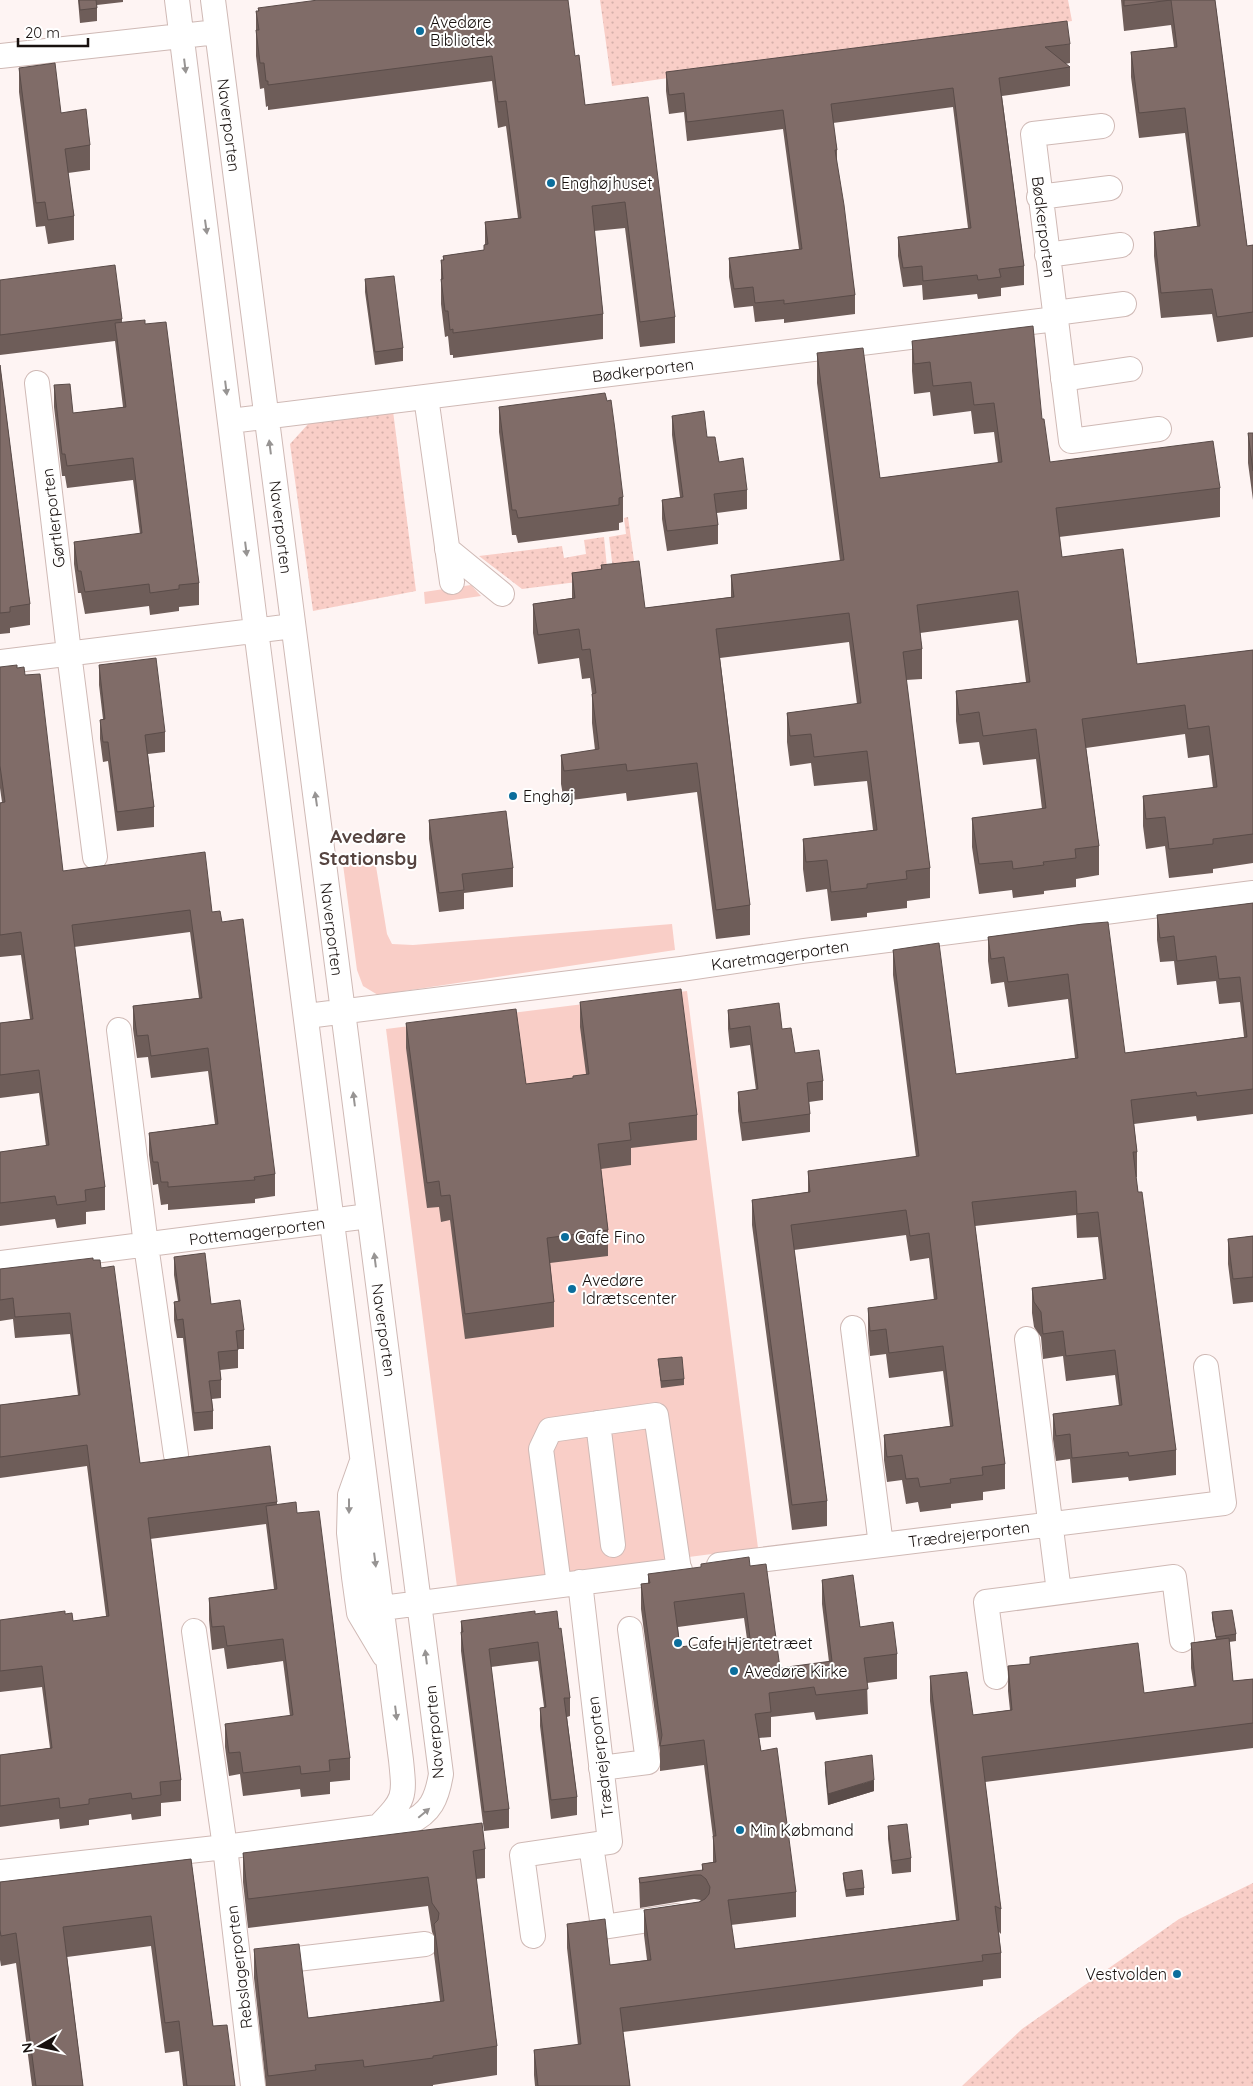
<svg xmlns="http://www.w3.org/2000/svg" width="1253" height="2086" font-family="Quicksand,sans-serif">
  <defs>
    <pattern id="park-dots" width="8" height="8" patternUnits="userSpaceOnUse" patternTransform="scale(1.25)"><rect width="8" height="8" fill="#f9cec7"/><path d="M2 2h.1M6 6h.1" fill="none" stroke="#d5b0aa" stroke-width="1.8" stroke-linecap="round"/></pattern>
  </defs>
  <rect width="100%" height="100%" fill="#fef4f3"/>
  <path fill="#f9cec7" d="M471 585 481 596 425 604 424 592Z
    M374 854 387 934 392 944 413 945 672 924 675 950 378 995 363 986 357 970 342 857Z
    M687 991 758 1548 457 1587 386 1029Z"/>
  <path fill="url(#park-dots)" d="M600 0H1068L1072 21 612 86Z
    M393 411 416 591 313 611 290 444 310 422Z
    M628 517 636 575 614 578 609 537 626 534 624 518Z
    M604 537 608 578 522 589 479 556 562 546 564 558 586 554 584 540Z
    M1253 1883V2086H962L1022 2029 1179 1919Z"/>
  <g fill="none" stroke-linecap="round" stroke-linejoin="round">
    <g stroke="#cfb9b5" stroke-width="26">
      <path id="minor" d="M177 0 256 630 401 1760C405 1798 405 1799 378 1827
        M0 56 217 32
        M1102 126 1033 134 1071 441 1159 429
        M1039 197 1110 188
        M1047 255 1121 245
        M1055 313 1124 304
        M1063 379 1130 369
        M37 383 69 653 95 857
        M426 397 452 582
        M230 421 1056 319
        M447 549 502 594
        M0 662 293 626
        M307 1016 681 969 803 951 1253 893
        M119 1030 146 1245 176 1455
        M0 1263 369 1216
        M853 1328 881 1545
        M1027 1339 1059 1592
        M598 1423 613 1545
        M361 1464 350 1495 349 1533 354 1577 359 1613 384 1655
        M719 1565 1224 1503 1206 1367
        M559 1585 541 1449 550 1430 656 1415 679 1570
        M382 1608 680 1570
        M194 1631 225 1847 253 2086
        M996 1677 986 1602 1174 1577 1182 1640
        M601 1768 648 1762 630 1629
        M591 1845 603 1927 676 1916
        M0 1872 225 1847 408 1823C431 1813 437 1798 441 1774L213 0
        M533 1936 522 1855 610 1842 580 1582
        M271 1962 425 1944"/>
    </g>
    <use href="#minor" stroke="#fff" stroke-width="24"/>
  </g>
  <path fill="#6e5d59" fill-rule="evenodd" d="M78 0H123V2L97 5V21L80 23Z
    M1121 0H1215L1247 246 1253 245V337L1217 342 1212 314 1161 318 1154 256V232L1197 226 1185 133 1139 138 1131 77V52L1174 47 1171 25 1124 31Z
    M258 8 575 56 585 105 675 317V343L640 347 625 228 594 231 603 314V339L453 358V355H450L448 336 445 337 441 304V260H443V256L484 250V245H485V222L518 218 506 126 498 128 492 81 268 110V106L266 107 264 88 260 89 256 56V11H258Z
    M1070 44V63L1065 64 1070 67V86L1002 96 1024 266V285L1001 288V296L978 299 977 294 923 300 922 285 903 287 898 256V237L968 228 953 107 833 123 837 150V164L855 295V314L784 323V319L755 322 753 306 734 308 729 277V258L799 249 783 129 687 141 684 112 669 114 666 91V72Z
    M19 68 90 145V170L68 173 74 216V240L48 244 45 226 36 227 19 92Z
    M365 279 403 348V361L375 365 365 292Z
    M0 280 122 319V322L199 583V605L179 607V611L150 615 149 606 85 614 81 593H78L74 564V542L140 534 133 480 67 488 65 476H62L54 407V385L73 413 123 407 115 341 0 355Z
    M912 341 1042 419 1050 462 1220 488V517L1059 537 1062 557 1137 664 1253 650V863L1213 869V873L1169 878 1165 846 1146 849 1143 826V796L1213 788 1209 755 1188 758 1185 734 1086 748 1099 846V875L1076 879V887L1044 891V894L1013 898 1012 890 979 894 972 847V818L1042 809 1036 759 983 765 979 742 959 744 956 721V691L1026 682 1018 620 920 633 922 649V679L906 680 930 868V898L907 901V908L867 913V917L831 921 827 889 806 892 803 869V839L873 830 867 781 814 786 811 763 790 766 787 742V713L857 704 849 642 720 658 750 905V935L716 939 697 792 627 801 626 793 564 801 561 784V755L595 750 592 723V694L590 678 582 679 579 658 538 664 533 633V604L572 598V573L601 569V565L645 608 731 597V575L840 561 817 383V353L880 478 998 463 994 432 974 434 971 411 933 416 930 392 914 394 912 371Z
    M0 365 30 604V625L10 628V633L0 634Z
    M499 407 623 497V522L619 523V530L518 543 516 535H512L499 432Z
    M672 416 707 437 719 462 747 490V509L717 513 718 525V544L667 551 662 519V500L680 497 672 435Z
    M1248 433H1253V500L1248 463Z
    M99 665 165 732V752L148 754 154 807V827L117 831 108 761 103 762 100 739V720L103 719 99 685Z
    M0 667 17 668 25 675 63 871 212 912 222 922 275 1174V1196L255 1199V1203L168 1210V1204L161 1205 158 1184 153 1185 149 1155V1133L215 1124 208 1071 151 1078 148 1057 137 1058 133 1029V1006L199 998 190 932 74 947 105 1187V1210L86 1212V1224L57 1228 55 1219 0 1226V1152L46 1146 39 1093 0 1098V1023L30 1019 21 955 0 957V803L2 802 0 788Z
    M429 820 513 868V887L464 893V909L439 912 429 839Z
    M1253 903V1114L1197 1121 1196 1116 1134 1124 1137 1152V1177H1136L1138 1192 1176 1450V1475L1129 1481 1128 1477 1072 1483 1070 1459 1056 1461 1053 1439V1414L1119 1406 1115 1375 1066 1381 1063 1356 1043 1359 1041 1337 1034 1327 1032 1313V1288L1103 1279 1098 1237 1077 1238 1076 1215 975 1226 1005 1464V1489L983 1492V1500L951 1504V1508L920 1512 918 1502 906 1504 902 1480 887 1482 884 1460V1435L950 1426 943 1371 889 1378 886 1354 870 1356 868 1333V1308L934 1300 929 1258 910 1261 906 1235 794 1250 827 1501V1526L792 1530 752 1225V1200L808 1192V1171L916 1157 893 975V950L956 1074 1075 1058 1068 999 1008 1007 1004 982 991 984 988 961V937L1083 924 1125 1053 1244 1037 1240 1002 1219 1004 1216 981 1177 985 1174 961 1160 962 1157 940V915Z
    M580 1002 697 1115V1140L631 1148V1165L601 1169 608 1230V1256L550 1263 554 1302V1327L465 1339 450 1220 441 1222 439 1207 427 1208 406 1048V1023L526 1084 573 1078 586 1074 580 1027Z
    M728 1010 782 1029 795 1053 823 1081V1100L809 1102 810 1114V1132L742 1141 738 1111V1092L756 1090 750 1045 730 1048 728 1029Z
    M1253 1236V1302L1233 1304 1228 1264V1239Z
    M174 1257 211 1304 244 1330V1349H238V1368L220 1370 221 1380V1398L212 1399 213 1411V1429L194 1431 183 1338H177L174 1320V1302L178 1301 174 1275Z
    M93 1260 101 1268 140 1463 277 1502V1505L297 1513 350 1758V1780L330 1782V1794L301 1797 300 1789 243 1796 240 1774 229 1776 225 1747V1724L290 1716 283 1661 227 1669 224 1648 212 1650 209 1620V1598L274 1589 266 1524 150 1539 181 1780V1801L161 1803V1816L132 1820 131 1814 89 1820V1825L60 1829 59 1819 0 1827V1755L50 1748 42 1687 0 1692V1620L65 1614 73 1621 106 1616 87 1466 0 1478V1405L78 1395 70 1334 15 1338 13 1319 0 1321V1269Z
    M658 1359 684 1379V1385L661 1388Z
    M750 1566 780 1668 829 1662 822 1604V1580L860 1627 897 1654V1679L867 1683 868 1714 816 1720 814 1712 771 1717V1737L759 1738 761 1751 796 1892V1917L731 1925 735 1949 956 1920 930 1701V1676L973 1715 1010 1710 1008 1691V1666L1030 1664V1657L1144 1693 1194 1687 1191 1668V1643L1216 1639 1212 1619V1612L1236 1634V1641L1229 1642 1233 1681 1253 1679V1748L985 1782 1001 1909V1934L999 1932 1001 1953V1978L983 1980V1986L623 2032 630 2086H535L534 2075V2050L578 2045 567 1948V1924L610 1965 647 1960 644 1935V1910L699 1902 701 1900 694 1899 640 1908 639 1878 702 1871V1864L713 1862V1837L704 1765 660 1771V1751L641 1609V1584L648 1583V1574ZM744 1618 747 1639 680 1647 678 1627Z
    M535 1614 559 1629 570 1698V1716L567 1717 577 1797V1815L551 1819 540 1726V1708L544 1707 538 1661 491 1667 509 1809V1828L484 1831 461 1651V1621Z
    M825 1762 874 1791 828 1805 825 1772Z
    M888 1826 911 1858V1872L892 1874 888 1839Z
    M485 1849V1878L476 1879 497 2046V2075L433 2085V2086H266L254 1978V1949L308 2018 440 2001 434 1954V1936L432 1932 428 1906 248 1928 243 1882V1853Z
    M191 1859 213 2026 235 2086H183L179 2051 165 2053 151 1946 67 1957 83 2086H32L16 1963 1 1966 0 1960V1882Z
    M843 1873 864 1888V1895L846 1897 843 1879Z"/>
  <path fill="#5a4c49" d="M874 1780V1791L828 1805V1794Z"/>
  <path fill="#806c68" stroke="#5a4c49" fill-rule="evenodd" d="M79 0H96L97 8 80 10Z
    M318 0H568L575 56 579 55 585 105 648 97 675 317 640 322 625 202 592 206 603 314 453 333V329L450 330 448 311H445L441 279H443L441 260H444L443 256 484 250V245L488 244 485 222 521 218 506 101 498 102 492 56 268 85V81H266L264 63H260L256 30H259L256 11H259L258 8Z
    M1124 0H1215L1247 246 1253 245V312L1217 317 1212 289 1161 293 1154 232 1200 226 1185 108 1139 113 1131 52 1177 47 1171 0 1124 6Z
    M1067 21 1070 44 1045 47 1070 67 999 78 1024 266 999 269 1001 277 978 280 977 275 923 281 922 266 903 268 898 237 971 228 953 88 831 104 837 150H835L844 205 855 295 784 304V300L755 303 753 287 734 289 729 258 802 249 783 110 687 122 684 93 669 95 666 72Z
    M55 63 61 113 86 109 90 145 65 149 74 216 48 220 45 202 36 203 19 68Z
    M115 265 122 319 0 335V280Z
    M394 276 403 348 375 352 365 279Z
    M145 320V324L166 322 199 583 179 585V589L150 593 149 584 85 592 81 571H78L74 542 142 533 133 458 67 466 65 454H62L54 385 70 384 73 413 126 407 115 323Z
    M1033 326 1042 419H1044L1050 462 1213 441 1220 488 1056 508 1062 557 1123 549 1137 664 1253 650V834L1213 839V844L1169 849 1165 817 1146 819 1143 796 1217 787 1209 726 1188 729 1185 705 1082 719 1099 846 1075 849 1076 858 1043 862 1044 865 1013 869 1012 861 979 864 972 818 1046 808 1036 729 983 736 979 712 959 715 956 691 1030 682 1018 591 917 605 922 649 903 652 930 868 906 871 907 879 867 884V888L831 892 827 860 806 862 803 839 877 830 867 751 814 757 811 734 790 736 787 713 861 703 849 613 716 629 750 905 716 910 697 763 627 771 626 764 564 771 561 755 599 749 592 694 596 693 590 649 582 650 579 629 538 635 533 604 575 598 572 573 602 569 601 565 639 561 645 608 734 597 731 575 844 560 817 353 863 348 880 478 1002 462 994 403 974 405 971 382 933 386 930 362 914 364 912 341Z
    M0 365 30 604 10 607V612L0 613Z
    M605 393 607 401 611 400 615 430 623 497 619 498V505L518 518 516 510H512L499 407Z
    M704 411 707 437H715L719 462 743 458 747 490 714 494 718 525 667 531 662 500 683 497 672 416Z
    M1248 433H1253V471Z
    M156 658 165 732 145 735 154 807 117 812 108 742H103L100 720 105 719 99 665Z
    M17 665V668L24 667 25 675 40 674 63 871 205 852 212 912 220 911 222 922 243 919 275 1174 254 1177 255 1180 168 1187V1182H161L158 1162H153L149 1133 218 1124 208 1048 151 1056 148 1035 137 1036 133 1006 202 998 190 910 72 925 105 1187 85 1190 86 1201 57 1205 55 1196 0 1203V1152L49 1145 39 1070 0 1075V1023L33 1019 21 932 0 935V803L5 802 0 766V667Z
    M506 811 513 868 462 874 464 890 439 893 429 820Z
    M1253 903V1089L1197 1096 1196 1092 1131 1100 1137 1152H1133L1138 1192H1142L1176 1450 1129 1456 1128 1452 1072 1458 1070 1434 1056 1436 1053 1414 1122 1405 1115 1350 1066 1356 1063 1331 1043 1334 1041 1312 1034 1302 1032 1288 1106 1279 1098 1212 1077 1214 1076 1191 972 1202 1005 1464 982 1467 983 1475 950 1479 951 1483 920 1487 918 1478 906 1479 902 1455 887 1457 884 1435 953 1426 943 1346 889 1353 886 1329 870 1331 868 1308 937 1299 929 1233 910 1236 906 1210 791 1225 827 1501 792 1505 752 1200 810 1192 808 1171 919 1156 893 950 939 943 956 1074 1078 1058 1068 974 1008 982 1004 957 991 959 988 937 1083 924 1108 922 1125 1053 1247 1037 1240 977 1219 979 1216 956 1177 961 1174 936 1160 938 1157 915Z
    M681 989 697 1115 629 1123 631 1140 598 1144 608 1230 547 1238 554 1302 465 1314 450 1195 441 1196 439 1181 427 1183 406 1023 516 1009 526 1084 573 1078V1076L589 1074 580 1002Z
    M779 1003 782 1029 791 1028 795 1053 819 1050 823 1081 807 1083 810 1114 742 1123 738 1092 758 1089 750 1026 730 1029 728 1010Z
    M1253 1236V1277L1233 1279 1228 1239Z
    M205 1253 211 1304 240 1300 244 1330 236 1331 238 1350 218 1352 221 1380 209 1381 213 1411 194 1413 183 1319 177 1320 174 1302 180 1301 174 1257Z
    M93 1258V1260H100L101 1268 114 1266 140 1463 270 1446 277 1502 148 1518 181 1780 160 1782 161 1795 132 1799 131 1793 89 1799V1804L60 1808 59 1798 0 1806V1755L52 1748 42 1666 0 1671V1620L65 1611V1614L72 1613 73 1621 109 1616 87 1445 0 1457V1405L80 1395 70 1313 15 1317 13 1298 0 1300V1269Z
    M682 1357 684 1379 661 1381 658 1359Z
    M296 1502 297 1513 319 1511 350 1758 329 1760 330 1771 301 1774 300 1766 243 1773 240 1752 229 1753 225 1724 293 1715 283 1639 227 1646 224 1626 212 1627 209 1598 277 1589 266 1506Z
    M749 1557 750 1566 766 1564 780 1668 832 1661 822 1580 853 1575 860 1627 893 1622 897 1654 864 1658 868 1689 816 1695 814 1687 769 1693 771 1712 755 1714 761 1751 777 1748 796 1892 728 1900 735 1949 959 1920 930 1676 967 1672 973 1715 1012 1710 1008 1666 1030 1664V1657L1138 1643 1144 1693 1196 1686 1191 1643 1229 1638 1233 1681 1253 1679V1723L982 1757 1001 1909 995 1906 1001 1953 982 1955 983 1961 620 2008 630 2086H538L534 2050 581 2044 567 1924 605 1919 610 1965 651 1960 644 1910 699 1902 705 1899 709 1894 710 1887 706 1879 701 1875H694L640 1883 639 1878 703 1870 702 1864 716 1862 713 1836H716L704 1740 660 1746 662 1735 641 1584 650 1583 648 1574 701 1567V1564ZM744 1593 750 1638 680 1647 674 1602Z
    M1232 1610 1236 1634 1216 1637 1212 1612Z
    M535 1611V1614L557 1611 559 1629 561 1628 570 1698H564L577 1797 551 1800 540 1708 546 1707 538 1642 489 1649 509 1809 484 1812 461 1632H463L461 1621Z
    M872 1755 874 1780 828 1794 825 1762Z
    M482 1823 485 1849 473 1851 497 2046 433 2056V2058L364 2067 363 2060 315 2065 316 2070 268 2076 254 1949 299 1944 308 2018 444 2001 434 1924 438 1920 439 1913 432 1903 428 1877 248 1899 243 1853Z
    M907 1824 911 1858 892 1861 888 1826Z
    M191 1859 213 2026 227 2025 235 2086H187L179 2021 165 2023 151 1916 63 1927 83 2086H36L16 1933 1 1936 0 1930V1882Z
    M862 1870 864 1888 846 1890 843 1873Z"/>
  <defs><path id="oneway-solid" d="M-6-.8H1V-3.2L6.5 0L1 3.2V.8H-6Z" transform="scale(1.25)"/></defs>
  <g fill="#979493">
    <use href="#oneway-solid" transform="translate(185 66) rotate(83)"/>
    <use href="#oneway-solid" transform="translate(206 227) rotate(82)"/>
    <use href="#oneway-solid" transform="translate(226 388) rotate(83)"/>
    <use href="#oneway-solid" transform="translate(270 447) rotate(-97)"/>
    <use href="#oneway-solid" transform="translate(246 549) rotate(83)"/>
    <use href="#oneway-solid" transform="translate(316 799) rotate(-98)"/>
    <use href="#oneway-solid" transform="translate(354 1099) rotate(-97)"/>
    <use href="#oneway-solid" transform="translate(375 1260) rotate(-97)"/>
    <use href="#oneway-solid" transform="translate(349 1506) rotate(90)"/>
    <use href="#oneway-solid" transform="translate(375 1560) rotate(83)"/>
    <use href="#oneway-solid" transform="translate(426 1657) rotate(-97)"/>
    <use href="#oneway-solid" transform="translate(396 1713) rotate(83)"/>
    <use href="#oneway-solid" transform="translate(424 1813) rotate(-40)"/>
  </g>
  <g fill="#0b6e9c" stroke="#fff" stroke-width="2">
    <circle cx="420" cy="31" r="5"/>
    <circle cx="551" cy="183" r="5"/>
    <circle cx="513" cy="796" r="5"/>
    <circle cx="565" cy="1237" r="5"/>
    <circle cx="572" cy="1289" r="5"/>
    <circle cx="678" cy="1643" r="5"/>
    <circle cx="734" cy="1671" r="5"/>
    <circle cx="740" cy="1830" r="5"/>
    <circle cx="1177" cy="1974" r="5"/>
  </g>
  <g text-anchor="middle" stroke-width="4" stroke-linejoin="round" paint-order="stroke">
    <g font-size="16" fill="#18110f" stroke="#fff" text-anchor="start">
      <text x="430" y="28">Avedøre<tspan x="430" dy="18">Bibliotek</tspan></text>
      <text x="561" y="189">Enghøjhuset</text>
      <text x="523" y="802">Enghøj</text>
      <text x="575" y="1243">Cafe Fino</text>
      <text x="582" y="1286">Avedøre<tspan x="582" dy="18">Idrætscenter</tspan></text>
      <text x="688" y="1649">Cafe Hjertetræet</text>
      <text x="744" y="1677">Avedøre Kirke</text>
      <text x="750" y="1836">Min Købmand</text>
      <text x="1167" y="1980" text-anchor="end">Vestvolden</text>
    </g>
    <g font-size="16" fill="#18110f" stroke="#fff">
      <text transform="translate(229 125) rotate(83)" y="6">Naverporten</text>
      <text transform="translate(1044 227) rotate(83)" y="6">Bødkerporten</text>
      <text transform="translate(643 370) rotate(-7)" y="6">Bødkerporten</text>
      <text transform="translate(53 518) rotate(-97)" y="6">Gørtlerporten</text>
      <text transform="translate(281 527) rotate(83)" y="6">Naverporten</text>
      <text transform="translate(332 929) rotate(83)" y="6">Naverporten</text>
      <text transform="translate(780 955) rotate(-8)" y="6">Karetmagerporten</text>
      <text transform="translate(257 1231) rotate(-7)" y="6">Pottemagerporten</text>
      <text transform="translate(384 1330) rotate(82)" y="6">Naverporten</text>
      <text transform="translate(969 1534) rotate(-7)" y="6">Trædrejerporten</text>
      <text transform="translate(434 1732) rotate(-95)" y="6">Naverporten</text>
      <text transform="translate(600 1757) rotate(-97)" y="6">Trædrejerporten</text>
      <text transform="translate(239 1967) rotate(-97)" y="6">Rebslagerporten</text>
    </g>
    <g font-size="19" font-weight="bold" fill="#564440" stroke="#fff">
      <text x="368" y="843">Avedøre<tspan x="368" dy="22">Stationsby</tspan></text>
    </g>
  </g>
  <g transform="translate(40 2046) rotate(261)" stroke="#ffffff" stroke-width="4" paint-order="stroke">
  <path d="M0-4L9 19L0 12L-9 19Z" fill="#18110f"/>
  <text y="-8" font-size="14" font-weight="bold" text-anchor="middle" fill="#18110f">N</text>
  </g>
  <path d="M18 38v8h70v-8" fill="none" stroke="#18110f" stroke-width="2.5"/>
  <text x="25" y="38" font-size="15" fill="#18110f" stroke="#ffffff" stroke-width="4" paint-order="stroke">20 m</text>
</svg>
